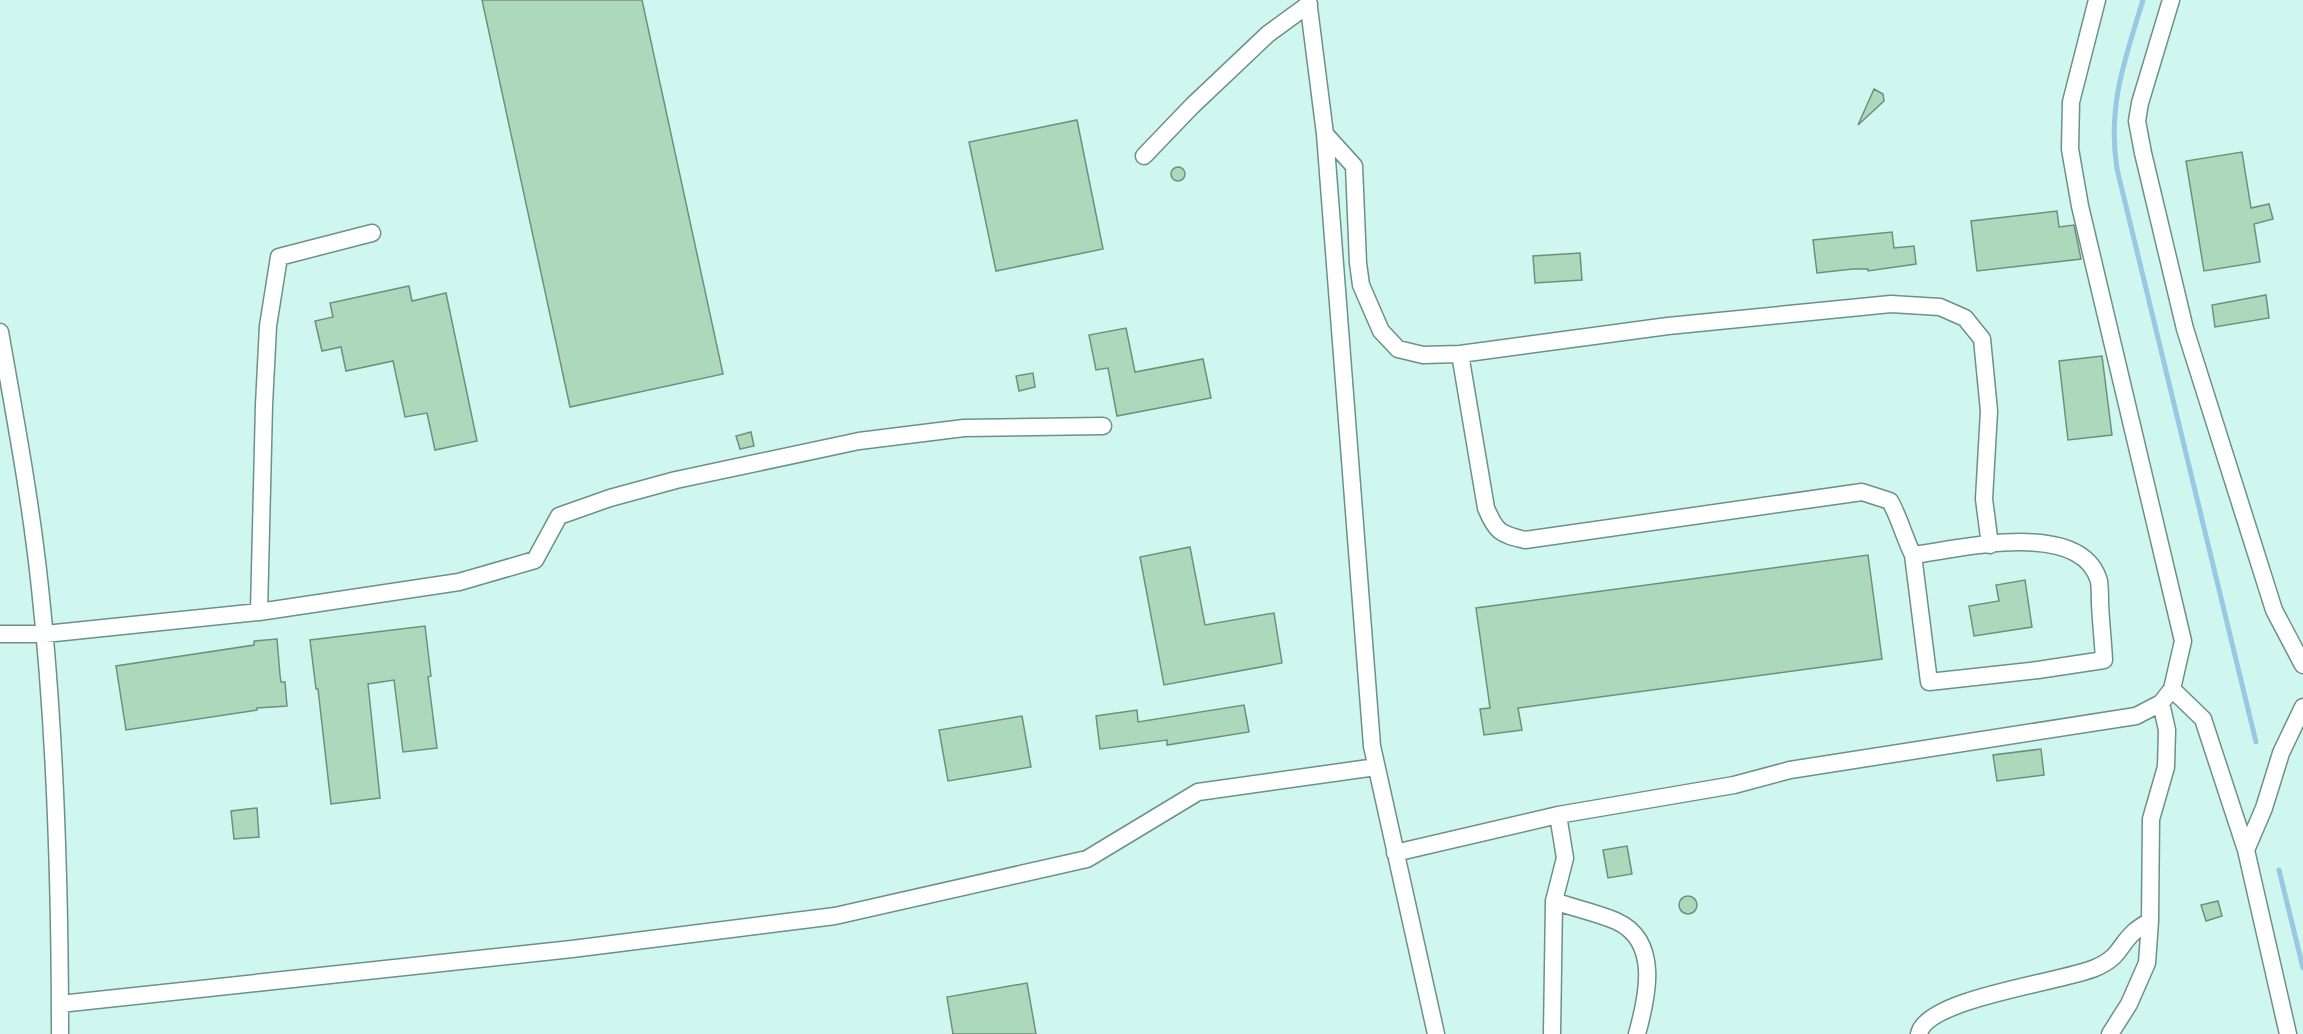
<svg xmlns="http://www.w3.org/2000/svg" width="2303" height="1034" font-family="'Asap Condensed',sans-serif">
  <rect width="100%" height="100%" fill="#d0f7ef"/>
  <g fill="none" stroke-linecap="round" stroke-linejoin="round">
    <path stroke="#98c9e2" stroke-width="5" d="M2143 0C2125 59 2107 106 2117 169L2256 742
      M2279 870 2303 968"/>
  </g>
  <path fill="#acd8bb" stroke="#738e7c" stroke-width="1.5" d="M482 0H642L723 374 570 407Z
    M1874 89 1883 94 1884 101 1858 125Z
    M1077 120 1103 249 996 271 969 142Z
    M2242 152 2251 208 2269 204 2273 219 2254 224 2260 262 2204 271 2186 161Z
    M1171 174a7 7 0 1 1 14 0a7 7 0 1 1-14 0Z
    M2057 211 2059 227 2074 225 2081 259 1977 271 1971 221Z
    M1892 232 1894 248 1914 246 1916 264 1868 271V269H1853L1817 273 1813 240Z
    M1580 253 1582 280 1535 283 1533 256Z
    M409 286 412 301 446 293 477 441 435 450 427 413 405 417 393 361 346 371 341 347 322 351 315 321 333 317 330 303Z
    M2266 295 2269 318 2215 327 2212 305Z
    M1126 328 1135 372 1203 359 1211 398 1117 416 1108 368 1096 370 1089 335Z
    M2102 356 2112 435 2068 440 2059 361Z
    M1033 373 1035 387 1019 391 1016 376Z
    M751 432 754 446 740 449 736 436Z
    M1190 547 1205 625 1274 613 1282 663 1164 685 1140 557Z
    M1868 555 1882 659 1518 708 1522 730 1484 735 1480 709 1490 708 1476 608Z
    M2025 580 2032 627 1974 636 1969 606 1999 601 1996 585Z
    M425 626 431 676 428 677 437 748 403 752 394 680 368 684 380 798 331 804 318 689H316L310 640Z
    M277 639 280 675 281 682H285L287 706 257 708V710L126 730 116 666 254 645V641Z
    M1244 705 1249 732 1167 745V740L1100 749 1096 716 1137 710 1138 722Z
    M1022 716 1031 767 948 781 939 730Z
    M2041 749 2044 775 1997 781 1993 755Z
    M257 808 259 837 234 839 231 811Z
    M1627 846 1632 874 1608 878 1603 850Z
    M1679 905a9 9 0 1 1 18 0a9 9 0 1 1-18 0Z
    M2218 901 2222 916 2206 921 2201 905Z
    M1027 983 1036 1034H953L947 997Z"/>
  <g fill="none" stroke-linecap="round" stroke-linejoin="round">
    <g stroke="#6c9189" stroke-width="19">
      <path id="minor" d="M1308 0 1325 134 1372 746 1436 1034
        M2171 0 2140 103 2137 121 2143 153 2185 329 2274 610 2303 665
        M1325 134 1354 166 1358 263 1361 285 1381 331 1398 349 1423 355 1460 354 1668 326 1891 304 1940 307 1965 318 1982 339 1989 411 1984 499 1990 545
        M1144 156 1192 106 1268 34 1309 4
        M0 332C15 417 31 502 40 588 56 737 60 885 60 1034
        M1460 354 1486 508C1496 532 1500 534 1525 540L1862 492 1890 501C1900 519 1904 537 1913 555L1929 682 2038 670 2104 660C2103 641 2101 623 2100 604 2100 597 2100 588 2099 581 2081 518 1960 549 1913 555
        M259 612 264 405 268 326 279 257 372 233
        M0 634H45L259 612 459 582 535 560 559 516 610 498 676 480 859 441 964 428 1103 426
        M2172 689 2203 719 2246 850 2288 1034
        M2246 850 2264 808 2281 753 2303 707
        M1395 853 1558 815 1734 785 1790 770 2136 716 2161 703 2172 689 2183 641 2080 206 2070 149 2071 102 2097 0
        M1554 901C1574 908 1597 913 1616 921 1661 941 1647 998 1637 1034
        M60 1004 572 949 835 916 1087 859 1198 792 1376 767
        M1552 1034 1554 901 1565 858 1558 815
        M1919 1034C1926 998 2063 982 2095 968 2121 957 2118 946 2135 931 2140 927 2145 924 2150 921
        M2110 1034 2129 1004 2147 963 2150 921 2151 819 2166 767 2167 730 2161 703"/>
    </g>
    <use href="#minor" stroke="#fff" stroke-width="16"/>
  </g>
</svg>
